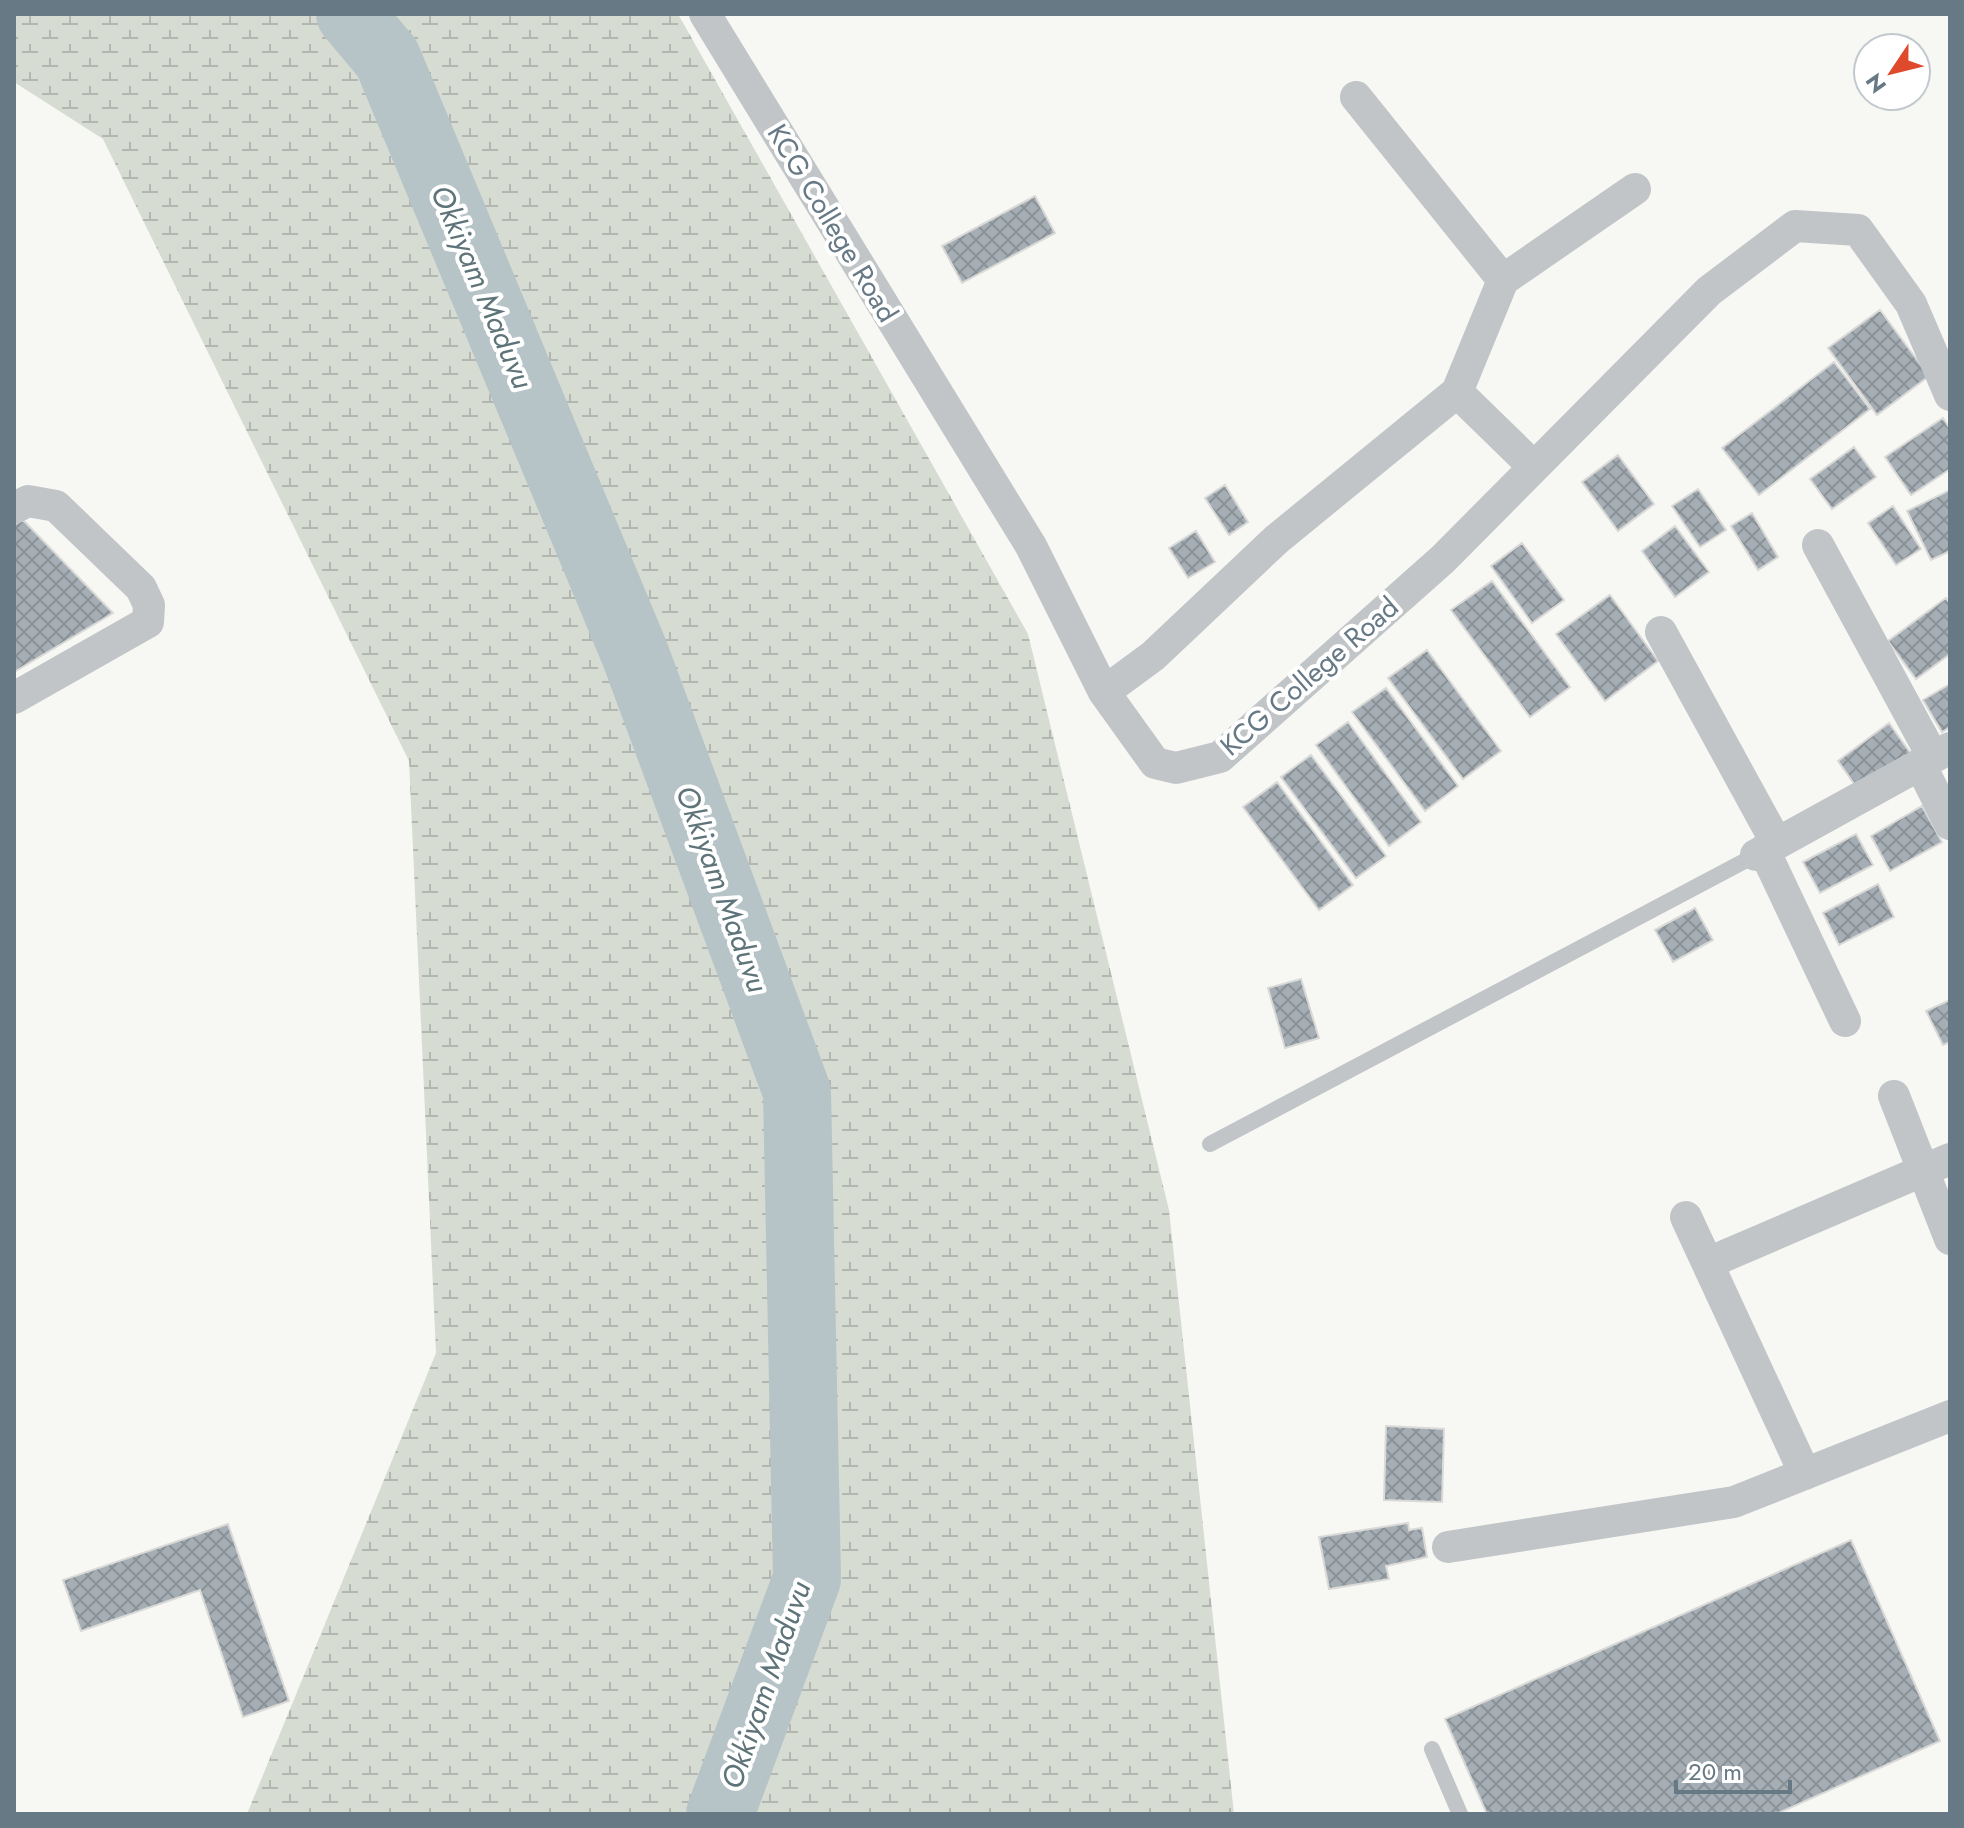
<svg xmlns="http://www.w3.org/2000/svg" width="1964" height="1828" font-family="Jost,sans-serif">
  <defs>
    <pattern id="wetland-marsh" width="20" height="14" patternUnits="userSpaceOnUse" patternTransform="scale(2)"><rect width="20" height="14" fill="#d7dcd3"/><path d="M1 5h8M5 5V1M11 12h8M15 12V8" fill="none" stroke="#b2b7b1"/></pattern>
    <pattern id="building-cross-hatch" width="8" height="8" patternUnits="userSpaceOnUse" patternTransform="scale(2)"><rect width="8" height="8" fill="#a5aeb4"/><path d="M0 0l8 8M0 8l8-8" fill="none" stroke="#8a9298"/></pattern>
  </defs>
  <rect width="100%" height="100%" fill="#f7f7f4"/>
  <path fill="url(#wetland-marsh)" d="M14 14H678L1028 634 1169 1210 1234 1814H247L436 1353 409 761 103 139 14 82Z"/>
  <g fill="none" stroke-linecap="round" stroke-linejoin="round">
    <path stroke="#b6c3c7" stroke-width="68" d="M350 14 387 58 635 654 797 1092 807 1579 720 1814"/>
  </g>
  <path fill="url(#building-cross-hatch)" stroke="#d9d9d7" stroke-width="2" d="M1035 196 1055 233 962 283 942 246Z
    M1880 310 1929 376 1877 415 1828 348Z
    M1834 362 1870 409 1759 495 1722 448Z
    M1943 418 1950 429V469L1911 495 1885 457Z
    M1854 447 1876 477 1832 509 1810 479Z
    M1618 455 1654 504 1618 531 1582 482Z
    M1225 485 1248 522 1229 535 1205 498Z
    M1698 489 1726 530 1700 547 1672 506Z
    M1950 490V551L1931 560 1907 511Z
    M1893 506 1921 549 1896 565 1868 523Z
    M1752 513 1778 557 1758 570 1731 526Z
    M23 520 113 613 14 672V525Z
    M1675 526 1709 572 1675 597 1642 551Z
    M1196 531 1215 562 1188 578 1169 548Z
    M1522 543 1564 600 1532 623 1491 566Z
    M1492 581 1570 687 1530 717 1451 610Z
    M1610 595 1658 661 1605 701 1556 634Z
    M1946 598 1950 604V654L1916 679 1888 641Z
    M1427 650 1501 751 1463 779 1388 678Z
    M1950 684V727L1942 732 1923 700Z
    M1386 688 1458 786 1425 811 1352 712Z
    M1348 722 1421 822 1389 846 1316 745Z
    M1889 723 1911 754 1860 792 1838 761Z
    M1311 755 1386 856 1356 878 1281 777Z
    M1277 782 1353 885 1319 910 1243 807Z
    M1922 806 1942 842 1890 871 1871 836Z
    M1856 834 1873 865 1820 893 1803 862Z
    M1878 884 1894 917 1839 945 1823 913Z
    M1695 908 1713 940 1673 962 1655 930Z
    M1301 979 1319 1038 1285 1048 1268 988Z
    M1950 1000V1042L1943 1045 1926 1011Z
    M1386 1426 1444 1429 1442 1502 1384 1500Z
    M1408 1523 1409 1530 1422 1528 1427 1557 1386 1566 1389 1579 1329 1589 1319 1537Z
    M228 1524 289 1701 243 1717 200 1590 81 1631 63 1580Z
    M1851 1540 1940 1741 1776 1814H1487L1445 1719Z"/>
  <g fill="none" stroke-linecap="round" stroke-linejoin="round">
    <path stroke="#c1c5c8" stroke-width="16" d="M1210 1144 1756 855
      M1432 1749 1460 1814"/>
    <path stroke="#c1c5c8" stroke-width="32" d="M705 14 1031 546 1104 692 1155 763 1176 768 1220 757 1443 559 1709 291 1795 226 1858 230 1911 304 1950 395
      M1356 97 1503 280
      M1457 392 1503 280 1635 189
      M14 508 28 501 56 506 141 588 149 605 148 622 14 698
      M1818 545 1933 757
      M1661 632 1776 842
      M1104 692 1153 656 1277 539 1457 392 1534 467
      M1920 764 1950 824
      M1764 850 1845 1021
      M1756 855 1950 748
      M1894 1096 1950 1239
      M1686 1217 1805 1474
      M1708 1263 1950 1159
      M1448 1547 1734 1502 1950 1416"/>
  </g>
  <g text-anchor="middle" stroke-width="8" stroke-linejoin="round" paint-order="stroke">
    <g font-size="28" fill="#677985" stroke="#fff">
      <text transform="translate(833 223) rotate(59)" y="10">KCG College Road</text>
      <text transform="translate(1309 676) rotate(-41)" y="10">KCG College Road</text>
    </g>
    <g font-size="30" font-style="italic" fill="#5e7479" stroke="#fff">
      <text transform="translate(482 287) rotate(67)" y="10">Okkiyam Maduvu</text>
      <text transform="translate(722 889) rotate(70)" y="10">Okkiyam Maduvu</text>
      <text transform="translate(766 1685) rotate(-71)" y="10">Okkiyam Maduvu</text>
    </g>
  </g>
  <rect width="1964" height="1828" fill="none" stroke="#677985" stroke-width="32"/>
  <g transform="translate(1892 72) rotate(235)"><circle r="38" fill="#ffffff" stroke="#c2c9ce" stroke-width="2"/>
  <path d="M0-6L14 30L0 20L-14 30Z" fill="#df4a2c"/>
  <text y="-12" font-size="22" font-weight="bold" text-anchor="middle" fill="#677985">N</text>
  </g>
  <path d="M1676 1780v12h114v-12" fill="none" stroke="#677985" stroke-width="4"/>
  <text x="1688" y="1780" font-size="24" fill="#677985" stroke="#ffffff" stroke-width="6" paint-order="stroke">20 m</text>
</svg>
